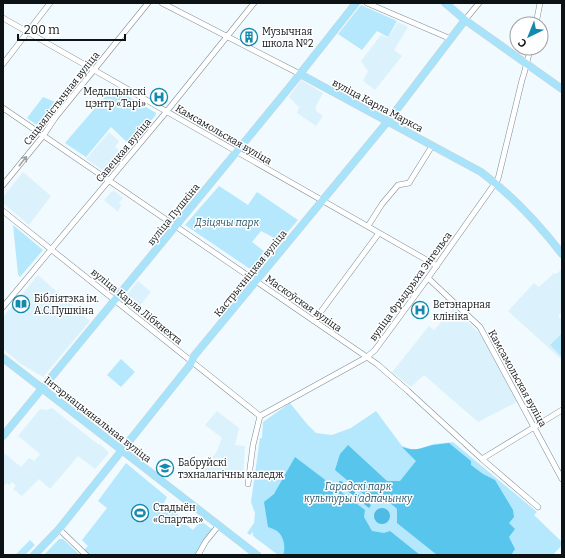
<svg xmlns="http://www.w3.org/2000/svg" width="565" height="558" font-family="Bitter,serif">
  <rect width="100%" height="100%" fill="#f1fafe"/>
  <path fill="#dbf2fc" d="M398 22 408 27 394 50 402 56 375 90 363 81 368 71 361 61 381 35 388 38Z
    M301 80 323 93 316 106V111L323 116 316 126 297 113 299 107 289 97Z
    M109 132 119 141 115 147 125 155 109 174 86 159Z
    M23 172 51 196 29 225 3 203V197Z
    M115 191 123 198 119 203 121 205 118 212 104 200 111 192Z
    M562 269V312L558 316 562 320 561 359 508 311 534 283 539 287 554 273 556 274Z
    M38 275 90 321 43 377 21 364 3 349V317Z
    M138 281 151 292 137 310 123 299Z
    M454 308 482 336 517 402 478 422 424 375 411 387 392 372 429 326 434 330Z
    M52 408 99 445 100 444 109 453 95 469 78 456 50 489 39 479 22 496 13 489 16 486 12 482 9 485 7 483 3 487V452L21 467 29 458 34 461 40 454 18 436 40 409 46 410Z
    M217 411 239 428 235 445 245 446 243 480 225 478 215 479 202 469 216 453 222 438 205 425Z"/>
  <path fill="#b5e8fd" d="M361 5 397 21 388 37 377 31 362 50 338 34Z
    M113 87 156 113 155 116 130 145 111 127 86 157 65 143Z
    M43 97 60 104 41 128 27 118Z
    M219 186 248 205 257 192 298 220 280 241 261 231 252 242 269 255 256 273 185 225Z
    M13 225 43 250 20 277 18 274Z
    M562 333V355L561 356 550 345Z
    M121 359 135 372 121 387 107 375Z
    M290 403 307 424 316 433 332 435 351 428 376 411 402 446 411 449H418L434 444 453 442 537 512 534 515 562 542V545L553 555H278L253 536V532L250 535 247 533 254 523 255 513 251 502 260 438H262L263 422Z
    M126 463 167 497 164 503 181 517 180 520 193 530 201 521 213 530 196 555H89L84 550 88 546 82 540 107 508 98 501Z
    M59 539H63L80 555H44Z
    M30 540 35 545 25 555H15Z"/>
  <path fill="#58c5ed" d="M449 443 471 461V465L483 474 495 480 513 510 514 517 509 523 515 529 509 537 515 549 511 555H437L397 523V509C390 502 383 499 373 502L335 470 340 454 348 445 387 481H400L416 461 402 447C416 452 420 448 433 445 438 444 444 444 449 443Z
    M295 457 365 510 364 517 372 531 384 533 390 531 420 555H283C286 548 284 536 277 531 274 529 271 528 268 527L264 502 274 494Z"/>
  <path fill="#4dbbe3" d="M339 481H341L371 505 369 508 339 484Z
    M374 516a8 8 0 1 1 16 0a8 8 0 1 1-16 0Z"/>
  <g fill="none" stroke-linecap="round" stroke-linejoin="round">
    <g stroke="#808d93" stroke-width="6">
      <path id="minor" d="M162 3 300 74
        M367 3 451 39
        M3 18 437 266
        M465 20 479 3
        M536 24 540 3
        M3 64 50 3
        M3 108 377 364 408 391 482 459 538 507
        M3 185 43 136 55 118 148 3
        M3 211 260 416
        M368 226 382 204 398 185 409 183 432 146
        M428 278 480 327 562 479
        M3 307 167 111 254 3
        M314 321 379 233
        M482 459 562 410
        M248 484 253 445 260 416 367 357 375 350 428 278 498 179 522 80C526 69 527 59 531 48
        M59 529 86 555
        M198 555 206 541 219 525"/>
    </g>
    <g stroke="#d3d4d5" stroke-width="8">
      <path id="major" d="M445 3 465 20 562 89
        M300 74 481 172C513 196 538 223 562 254
        M3 358 257 555
        M3 436 288 89 356 3
        M34 555 59 529 190 365 194 356 388 121 465 20"/>
    </g>
    <use href="#minor" stroke="#fff" stroke-width="5"/>
    <use href="#major" stroke="#a7e3fa" stroke-width="7"/>
  </g>
  <defs><path id="oneway-shaft" d="M-6 0H5M1.5-3L5.5 0L1.5 3" fill="none" stroke-width="1.6" stroke-linecap="round" stroke-linejoin="round"/></defs>
  <use stroke="#9ea0a1" href="#oneway-shaft" transform="translate(23 161) rotate(-51)"/>
  <defs>
    <g id="building-ring" transform="scale(0.9)"><circle r="9.5" fill="#fff" stroke="#1289ad" stroke-width="1.5"/><path d="M-4-6H4V6H1V3H-1V6H-4ZM-2.5-4.3h1.7v1.8h-1.7ZM.8-4.3h1.7v1.8H.8ZM-2.5-1h1.7V.8h-1.7ZM.8-1h1.7V.8H.8Z" fill="#1289ad"/></g>
    <g id="hospital-ring" transform="scale(0.9)"><circle r="9.5" fill="#fff" stroke="#1289ad" stroke-width="1.5"/><path d="M-5-5h3v3.5h4V-5h3V5h-3V1.5h-4V5h-3Z" fill="#1289ad"/></g>
    <g id="library-ring" transform="scale(0.9)"><circle r="9.5" fill="#fff" stroke="#1289ad" stroke-width="1.5"/><path d="M-6-4Q-3-5.5-.7-3.5V5Q-3 3-6 4ZM6-4Q3-5.5 .7-3.5V5Q3 3 6 4Z" fill="#1289ad"/></g>
    <g id="university-ring" transform="scale(0.9)"><circle r="9.5" fill="#fff" stroke="#1289ad" stroke-width="1.5"/><path d="M0-5L7-2L0 1L-7-2ZM-4 1L0 2.5L4 1V4Q0 6-4 4Z" fill="#1289ad"/></g>
    <g id="stadium-ring" transform="scale(0.9)"><circle r="9.5" fill="#fff" stroke="#1289ad" stroke-width="1.5"/><path d="M0-5a6.5 5 0 1 0 0 10a6.5 5 0 1 0 0-10ZM-3.5-1.8h7v3.6h-7Z" fill="#1289ad"/></g>
  </defs>
  <g fill-rule="evenodd">
    <use href="#building-ring" x="249" y="37"/>
    <use href="#hospital-ring" x="159" y="97"/>
    <use href="#library-ring" x="21" y="304"/>
    <use href="#hospital-ring" x="420" y="310"/>
    <use href="#university-ring" x="165" y="468"/>
    <use href="#stadium-ring" x="140" y="513"/>
  </g>
  <g text-anchor="middle" stroke-width="3" stroke-linejoin="round" paint-order="stroke">
    <g font-size="10" fill="#0d1214" stroke="#fff" text-anchor="start">
      <text x="262" y="35">Музычная<tspan x="262" dy="12">школа №2</tspan></text>
      <text x="146" y="95" text-anchor="end">Медыцынскі<tspan x="146" dy="12">цэнтр «Тарі»</tspan></text>
      <text x="34" y="302">Бібліятэка ім.<tspan x="34" dy="12">А.С.Пушкіна</tspan></text>
      <text x="433" y="308">Ветэнарная<tspan x="433" dy="12">клініка</tspan></text>
      <text x="178" y="466">Бабруйскі<tspan x="178" dy="12">тэхналагічны каледж</tspan></text>
      <text x="153" y="511">Стадыён<tspan x="153" dy="12">«Спартак»</tspan></text>
    </g>
    <g font-size="10" fill="#0d1214" stroke="#fff">
      <text transform="translate(61 98) rotate(-52)" y="4">Сацыялістычная вуліца</text>
      <text transform="translate(378 105) rotate(28)" y="4">вуліца Карла Маркса</text>
      <text transform="translate(224 134) rotate(30)" y="4">Камсамольская вуліца</text>
      <text transform="translate(123 150) rotate(-50)" y="4">Савецкая вуліца</text>
      <text transform="translate(173 214) rotate(-51)" y="4">вуліца Пушкіна</text>
      <text transform="translate(250 273) rotate(-51)" y="4">Кастрычніцкая вуліца</text>
      <text transform="translate(410 286) rotate(-54)" y="4">вуліца Фрыдрыха Энгельса</text>
      <text transform="translate(304 303) rotate(35)" y="4">Маскоўская вуліца</text>
      <text transform="translate(137 306) rotate(39)" y="4">вуліца Карла Лібкнехта</text>
      <text transform="translate(518 378) rotate(61)" y="4">Камсамольская вуліца</text>
      <text transform="translate(98 419) rotate(38)" y="4">Інтэрнацыянальная вуліца</text>
    </g>
    <g font-size="10" font-style="italic" fill="#275567" stroke="#fff">
      <text x="227" y="226">Дзіцячы парк</text>
      <text x="358" y="490">Гарадскі парк<tspan x="358" dy="12">культуры і адпачынку</tspan></text>
    </g>
  </g>
  <rect width="565" height="558" fill="none" stroke="#0d1214" stroke-width="8"/>
  <g transform="translate(529 36) rotate(223)"><circle r="19" fill="#ffffff" stroke="#9ea0a1"/>
  <path d="M0-3L7 15L0 10L-7 15Z" fill="#1289ad"/>
  <text y="-6" font-size="11" font-weight="bold" text-anchor="middle" fill="#0d1214">С</text>
  </g>
  <path d="M18 34v6h107v-6" fill="none" stroke="#0d1214" stroke-width="2"/>
  <text x="24" y="34" font-size="12" fill="#0d1214" stroke="#ffffff" stroke-width="3" paint-order="stroke">200 m</text>
</svg>
